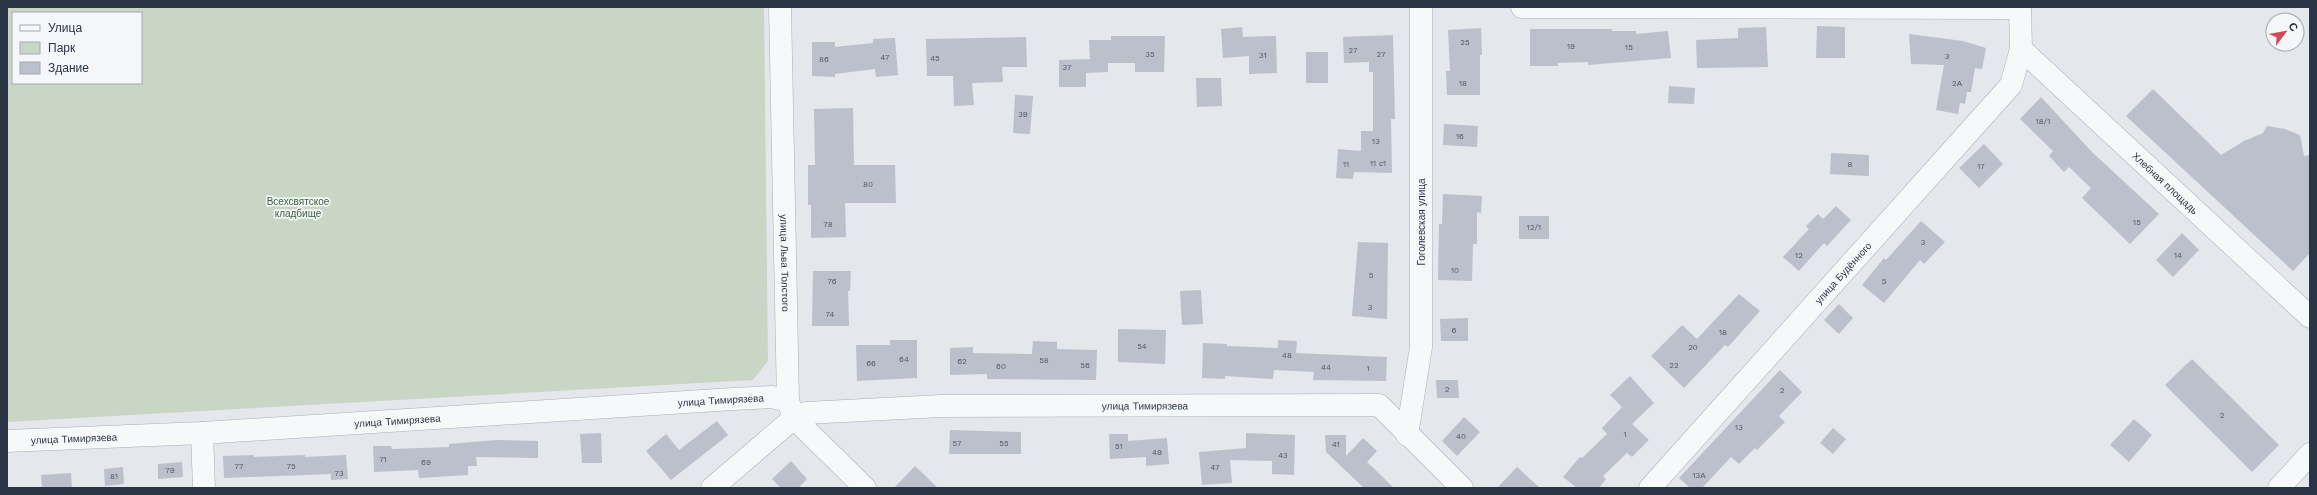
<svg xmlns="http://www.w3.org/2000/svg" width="2317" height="495" font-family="'Work Sans',sans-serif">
  <rect width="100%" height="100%" fill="#e4e7ec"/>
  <path fill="#c9d6c5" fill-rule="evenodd" d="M7 7H764L768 361 753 380 7 422ZM13 13H141V83H13Z"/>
  <path fill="#bbc0ca" d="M1817 26 1845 27V58H1816Z
    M1242 27 1243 37 1276 36 1277 73 1249 74V56L1223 58 1221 29Z
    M1766 27 1768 67 1697 68 1696 40 1738 38V28Z
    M1481 28 1482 55H1480V95H1447L1446 71H1450L1448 30Z
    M1530 29H1612V31H1636V34L1668 31 1671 58 1588 65V62L1558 63V66H1530Z
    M1909 34 1963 41 1986 48 1982 69 1975 68 1971 92H1967L1965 104 1960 103 1958 114 1936 110 1944 65 1911 64Z
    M1393 35 1395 119H1391L1392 173 1354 172 1353 179 1336 178 1338 149 1361 151V131H1373V72H1369V62L1344 63 1343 37Z
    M1111 36H1165L1164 72H1135V63H1108V72L1086 73V87H1059V60L1090 59 1089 40H1111Z
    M1026 37 1027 67H1002L1003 82 972 83 974 105 954 106 953 76H927L926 39Z
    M895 38 898 75 876 77 875 69 835 74V77L812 76V42H835V47L873 43V39Z
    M1306 52H1328V83H1306Z
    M1196 78H1221L1222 106 1197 107Z
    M1669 86 1695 88 1694 104 1668 103Z
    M2153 89 2221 155 2244 141 2263 133 2267 126 2285 129 2300 135 2304 156 2310 155V253L2293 271 2126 116Z
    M1015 95 1033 96 1030 134 1013 133Z
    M2041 97 2092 152 2159 214 2130 244 2082 198 2091 188 2069 167 2064 172 2049 156 2053 151 2020 119Z
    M853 108 854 165H895L896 203H845L846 237 811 238V205H808V165H815L814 109Z
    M1444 124 1478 126 1477 147 1443 145Z
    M1984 144 2003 164 1979 188 1959 168Z
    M1831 153 1869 155V176L1830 174Z
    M1443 194 1482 196 1481 213 1477 212V244H1473L1472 281 1438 280 1439 224H1442Z
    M1836 206 1851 220 1827 246 1824 243 1799 271 1783 257 1809 229 1806 226 1818 214 1823 219Z
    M1519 216H1549V239H1519Z
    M1921 221 1945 242 1924 264 1920 260 1884 303 1862 285 1884 258 1886 260Z
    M2182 233 2199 250 2173 277 2156 260Z
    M1358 242 1388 243 1387 319 1352 316Z
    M813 271H851L850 291H848L849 326H812Z
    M1201 290 1203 324 1182 325 1180 291Z
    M1739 294 1760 311 1728 347 1725 345 1684 388 1651 356 1682 325 1697 339Z
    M1839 304 1853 318 1839 334 1824 320Z
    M1468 318V341H1441L1440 319Z
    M1118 329 1166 330 1165 364 1118 362Z
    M890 340H917V378L857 381 856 345H890Z
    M1278 340 1297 341 1296 353 1387 357 1386 381 1313 380 1314 372 1274 370 1273 379 1225 376V379L1202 378 1203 343 1227 344V346L1278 348Z
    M1033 341 1057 342V349L1097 350 1096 380 987 379V374L950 375V348L973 347V353L1032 354Z
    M2192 359 2279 445 2252 472 2165 385Z
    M1780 370 1802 392 1779 416 1785 422 1757 450 1755 448 1739 464 1731 457 1702 488H1690L1679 478Z
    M1630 376 1654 403 1632 424 1649 440 1632 457 1627 453 1603 476 1606 479 1599 488H1577L1563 477 1580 457 1582 458 1607 434 1602 428 1622 407 1610 395Z
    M1436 380H1458L1459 398H1437Z
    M1464 417 1480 432 1457 456 1442 441Z
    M2134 419 2152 435 2129 462 2110 445Z
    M717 421 728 435 671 480 646 451 666 434 679 450Z
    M1833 428 1846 439 1833 454 1820 443Z
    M950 430 1021 432V454H949Z
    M601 433 602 463H582L580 434Z
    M1246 433 1295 435 1294 475 1272 474V461L1230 460 1232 483 1202 485 1199 452 1246 448Z
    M1109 434H1128V441L1167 438 1169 464 1146 466V457L1110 459Z
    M1325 435H1346V456L1363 438 1377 451 1367 462 1394 488H1364L1326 452Z
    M496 440 538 441V458L476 457 477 466H468V475L419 478 418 470 374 472 373 446H391L392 449 449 447V444Z
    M254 455V457L305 455V457L346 455 348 479 331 480V474L224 478 223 456Z
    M791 461 807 479 798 488H781L772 479Z
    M182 462 183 477 158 479V464Z
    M915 466 938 488H894Z
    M123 467 124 484 105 486 104 469Z
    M1517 467 1540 488H1497Z
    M71 473 72 488H42L41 475Z"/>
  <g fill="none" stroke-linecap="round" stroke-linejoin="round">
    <g stroke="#a9aeb7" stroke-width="23">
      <g id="minor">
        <path id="s1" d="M780 7 788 401 794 418 865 488"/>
        <path d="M1522 7 2020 8"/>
        <path id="s2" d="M2021 49 2310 317"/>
        <path d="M202 433 204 488"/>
        <path d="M1407 435 1421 347V7"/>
        <path id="s3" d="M7 441 202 433 733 399 772 397 788 401"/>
        <path id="s4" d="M712 488 794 418 806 413 941 406 1379 405 1462 488"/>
        <path id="s5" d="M1650 488 2011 85 2021 49 2020 7"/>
        <path d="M2279 488 2310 454"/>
      </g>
    </g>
    <use href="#minor" stroke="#f7f8fa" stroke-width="22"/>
  </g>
  <g text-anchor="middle" stroke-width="3.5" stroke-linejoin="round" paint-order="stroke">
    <g font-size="8" fill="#4f5766">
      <text x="1465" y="45">25</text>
      <text x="1571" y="49">19</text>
      <text x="1629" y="50">15</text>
      <text x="1353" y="53">27</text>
      <text x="1150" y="57">35</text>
      <text x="1381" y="57">27</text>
      <text x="1263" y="58">31</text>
      <text x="1947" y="59">3</text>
      <text x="885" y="60">47</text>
      <text x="935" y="61">45</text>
      <text x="824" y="62">86</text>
      <text x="1067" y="70">37</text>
      <text x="1463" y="86">18</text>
      <text x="1957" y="86">2А</text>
      <text x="1023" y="117">39</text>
      <text x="2043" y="124">18/1</text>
      <text x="1460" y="139">16</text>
      <text x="1376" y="144">13</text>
      <text x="1378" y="166">11 с1</text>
      <text x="1346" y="167">11</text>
      <text x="1850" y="167">8</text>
      <text x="1981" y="169">17</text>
      <text x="868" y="187">80</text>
      <text x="2137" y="225">15</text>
      <text x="828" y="227">78</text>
      <text x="1534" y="230">12/1</text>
      <text x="1923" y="245">3</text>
      <text x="1799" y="258">12</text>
      <text x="2178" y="258">14</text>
      <text x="1455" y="273">10</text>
      <text x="1371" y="278">5</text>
      <text x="832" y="284">76</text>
      <text x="1884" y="284">5</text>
      <text x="1370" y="310">3</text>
      <text x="830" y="317">74</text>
      <text x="1454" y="333">6</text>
      <text x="1723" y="335">18</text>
      <text x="1142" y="349">54</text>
      <text x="1693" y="350">20</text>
      <text x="1287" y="358">48</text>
      <text x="904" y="362">64</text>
      <text x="1044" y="363">58</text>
      <text x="962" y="364">62</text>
      <text x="871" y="366">66</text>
      <text x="1085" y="368">56</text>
      <text x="1674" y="368">22</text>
      <text x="1001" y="369">60</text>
      <text x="1326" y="370">44</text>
      <text x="1368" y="371">1</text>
      <text x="1447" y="392">2</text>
      <text x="1782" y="393">2</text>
      <text x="2222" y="418">2</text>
      <text x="1739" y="430">13</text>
      <text x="1625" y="437">1</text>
      <text x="1461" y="439">40</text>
      <text x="957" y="446">57</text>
      <text x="1004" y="446">55</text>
      <text x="1336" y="447">41</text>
      <text x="1119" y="449">51</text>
      <text x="1157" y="455">49</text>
      <text x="1283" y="458">43</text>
      <text x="383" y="462">71</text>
      <text x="426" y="465">69</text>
      <text x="239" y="469">77</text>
      <text x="291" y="469">75</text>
      <text x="1215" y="470">47</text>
      <text x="170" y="473">79</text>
      <text x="339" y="476">73</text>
      <text x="1699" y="478">13А</text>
      <text x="114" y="479">81</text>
    </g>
    <g font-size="10" fill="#2b3445" stroke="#f4f6f9">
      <text dy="4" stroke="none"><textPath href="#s2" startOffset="197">Хлебная площадь</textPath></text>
      <text transform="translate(1421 222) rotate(-90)" y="4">Гоголевская улица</text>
      <text dy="4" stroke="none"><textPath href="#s1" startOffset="256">улица Льва Толстого</textPath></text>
      <text dy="4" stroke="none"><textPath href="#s5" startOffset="289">улица Будённого</textPath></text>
      <text dy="4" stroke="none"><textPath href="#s3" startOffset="715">улица Тимирязева</textPath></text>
      <text dy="4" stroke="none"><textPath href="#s4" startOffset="460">улица Тимирязева</textPath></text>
      <text dy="4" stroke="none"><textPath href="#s3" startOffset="391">улица Тимирязева</textPath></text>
      <text dy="4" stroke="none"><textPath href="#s3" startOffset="67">улица Тимирязева</textPath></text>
    </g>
    <g font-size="10" fill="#3f6138" stroke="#f4f6f9">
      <text x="298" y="205">Всехсвятское<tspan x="298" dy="12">кладбище</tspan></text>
    </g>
  </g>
  <rect width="2317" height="495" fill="none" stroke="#2b3445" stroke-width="16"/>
  <rect x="12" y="12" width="130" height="72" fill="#f4f6f9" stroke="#a4a8b1"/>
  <rect x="20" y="25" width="20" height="6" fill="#f7f8fa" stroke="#a4a8b1"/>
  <text x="48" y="32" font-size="12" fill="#2b3445">Улица</text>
  <rect x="20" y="42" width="20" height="12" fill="#c9d6c5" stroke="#a4a8b1"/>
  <text x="48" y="52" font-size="12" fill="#2b3445">Парк</text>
  <rect x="20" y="62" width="20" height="12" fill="#bbc0ca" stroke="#a4a8b1"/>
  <text x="48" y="72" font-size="12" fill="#2b3445">Здание</text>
  <g transform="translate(2285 32) rotate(58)"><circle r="19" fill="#f4f6f9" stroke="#a4a8b1"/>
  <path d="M0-3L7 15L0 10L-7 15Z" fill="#d1495b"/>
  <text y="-6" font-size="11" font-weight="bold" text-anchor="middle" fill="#2b3445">С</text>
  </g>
</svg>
